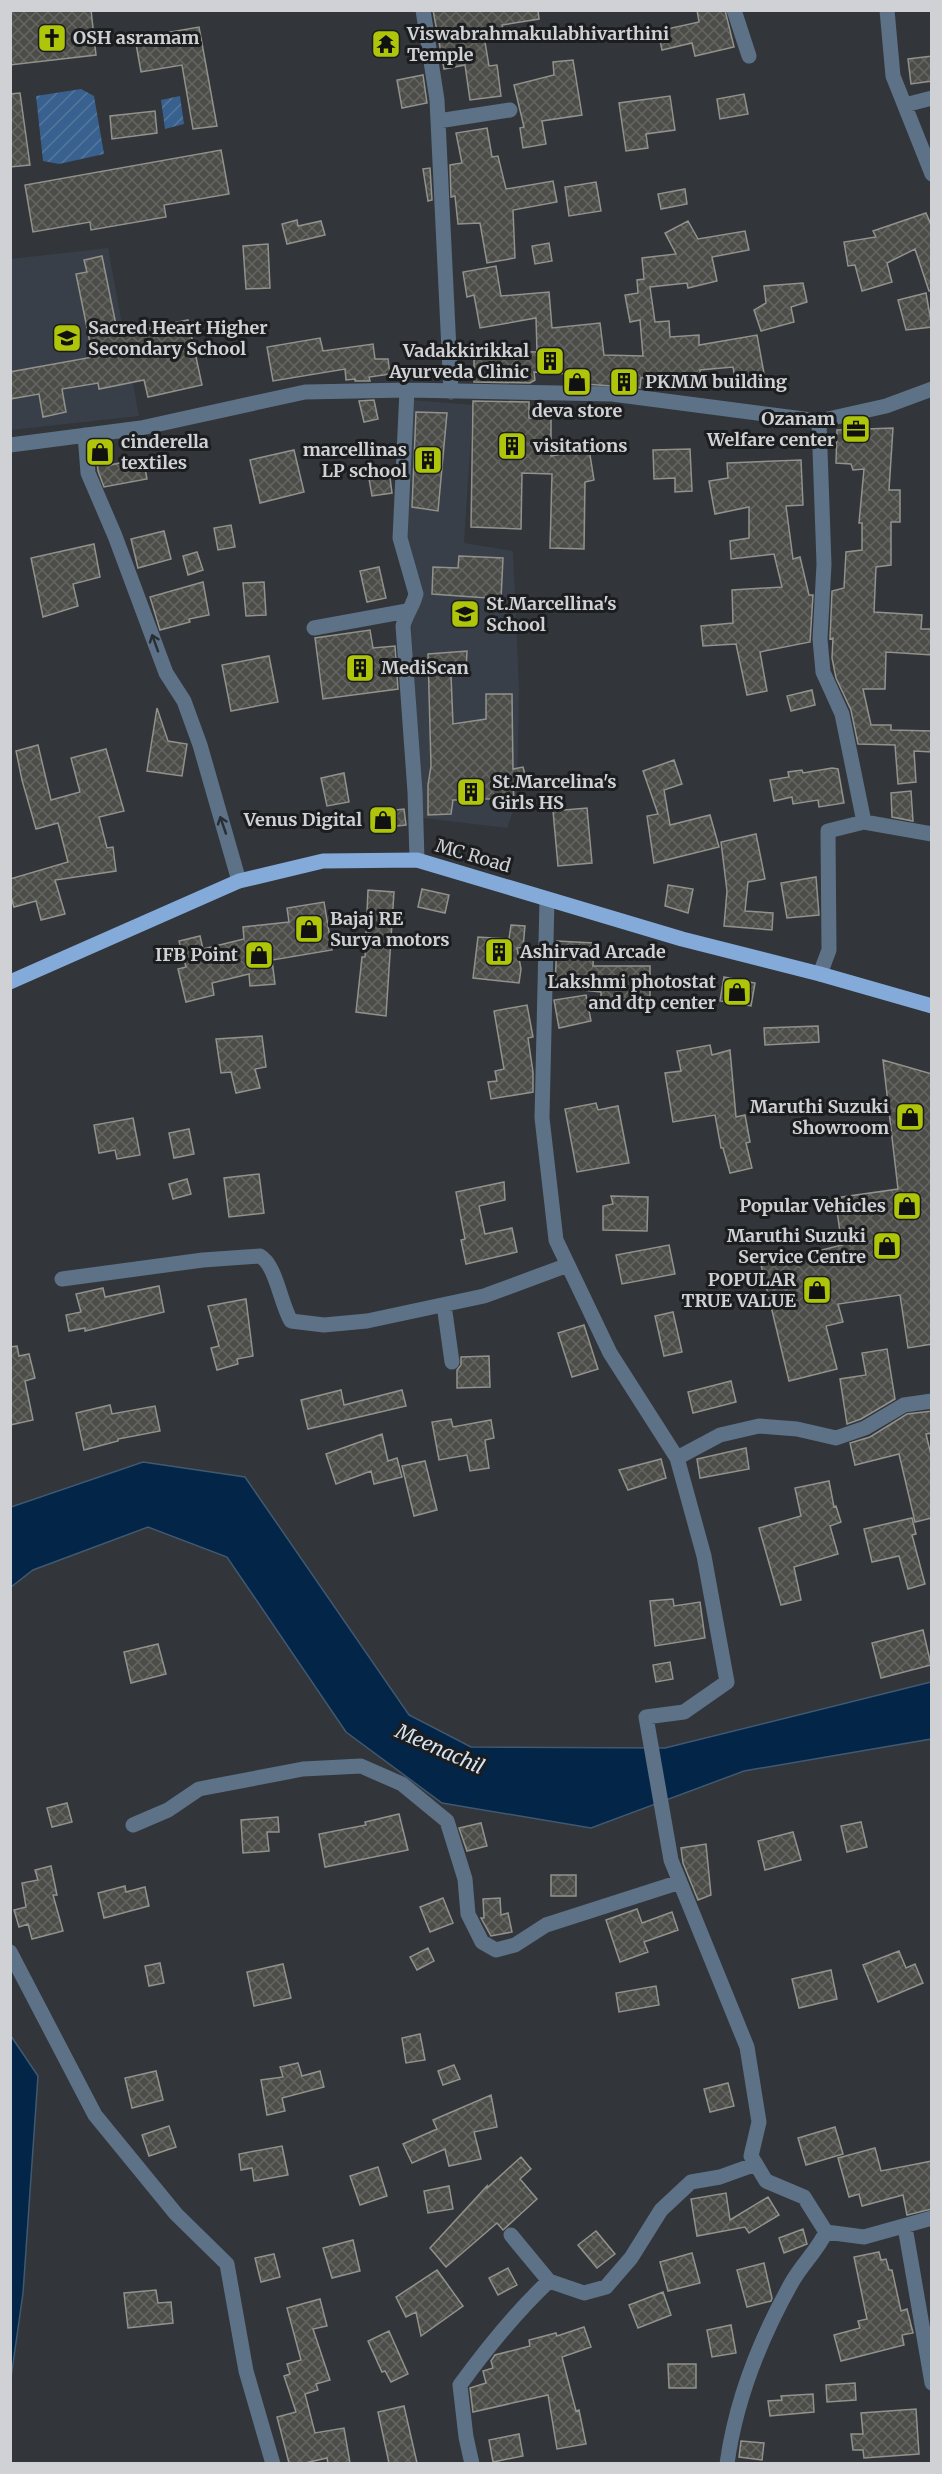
<svg xmlns="http://www.w3.org/2000/svg" width="942" height="2474" font-family="Merriweather,serif">
  <defs>
    <pattern id="garden-furrows" width="10" height="10" patternUnits="userSpaceOnUse" patternTransform="scale(1.5)"><rect width="10" height="10" fill="#39618f"/><path d="M-1 1l2-2M0 10L10 0M9 11l2-2" fill="none" stroke="#55779e"/></pattern>
    <pattern id="building-cross-hatch" width="8" height="8" patternUnits="userSpaceOnUse" patternTransform="scale(1.5)"><rect width="8" height="8" fill="#4c4d48"/><path d="M0 0l8 8M0 8l8-8" fill="none" stroke="#656662"/></pattern>
  </defs>
  <rect width="100%" height="100%" fill="#323539"/>
  <path fill="#383f48" d="M108 248 139 416 11 430 10 259Z
    M411 400 473 405 464 543 513 551 519 688 517 800 507 828 423 818 411 626 421 590 406 539Z"/>
  <path fill="url(#garden-furrows)" d="M81 89 94 96 104 154 59 164 43 161 36 96Z
    M180 96 184 124 165 129 161 100Z"/>
  <path fill="#032547" stroke="#405971" stroke-width="1.5" d="M143 1462 245 1477 409 1715 471 1747 665 1748 931 1682V1739L744 1771 591 1828 442 1803 346 1732 227 1557 148 1527 33 1570 11 1587V1507Z
    M11 2036 38 2076 23 2293 11 2378Z"/>
  <path fill="url(#building-cross-hatch)" stroke="#91928c" stroke-width="1.5" d="M10 10H91L96 55 10 65Z
    M433 10H538L539 19 502 25 504 31 484 36 489 66 497 65 501 96 470 100 465 65 444 69Z
    M697 10H725L734 47 695 56 692 43 662 50 658 31 699 22Z
    M199 27 217 126 193 129 182 65 141 72 135 38Z
    M932 56V81L911 84 908 59Z
    M573 60 582 115 542 121 546 144 523 148 520 128 524 127 514 85 554 75 553 62Z
    M423 75 427 103 402 108 397 80Z
    M20 93 30 165 10 167V94Z
    M744 94 748 114 720 119 717 99Z
    M670 96 675 130 646 134 648 148 626 151 619 103Z
    M155 111 157 133 112 139 110 116Z
    M487 128 492 157 498 156 506 189 553 181 557 202 513 210 515 258 487 263 480 223 458 224 455 196 451 197 450 165 462 163 456 133Z
    M221 150 229 194 164 205 166 217 91 230 90 222 33 232 25 185Z
    M430 168 432 200 428 201 423 169Z
    M596 182 601 211 569 216 565 187Z
    M685 189 687 204 661 209 658 194Z
    M926 213 932 227V291H929L915 249 887 263 892 282 862 291 855 265 848 266 844 242 876 237 873 231Z
    M297 220 298 226 321 221 325 235 287 244 282 224Z
    M688 221 698 239 745 231 749 250 712 257 717 281 688 288 687 283 650 287 655 322 669 321 670 337 699 335V345L757 335 765 379 736 384 733 367 700 370V381L676 383V374L641 378 640 388 570 383V374L534 372 535 380 530 383 474 382V358L498 357V351L537 352 536 318 480 328 474 295 467 297 463 272 496 266 501 296 549 292 552 328 600 323 604 355 643 356 640 320 630 322 625 295 638 293 637 280 644 279 642 258 676 254 665 233Z
    M549 243 552 261 535 264 532 246Z
    M268 244 270 288 246 289 243 246Z
    M102 256 118 335 188 320 202 385 148 397 144 380 99 389 98 383 62 389 66 412 43 417 39 394 10 399V372L93 357 76 274 87 272 84 260Z
    M803 283 807 302 791 307 794 322 761 331 754 310 766 303 764 286Z
    M926 293 932 327 906 330 898 300Z
    M320 338 323 351 373 344 375 359H388L390 374 369 377 370 381H355V379L346 380 345 369 273 381 267 347Z
    M374 400 378 419 364 422 359 401Z
    M473 401 529 402V418L551 419V456L589 449 594 480 585 482 584 549 550 548 552 474 522 473 521 529 471 527Z
    M416 412 447 413 438 511 412 507Z
    M893 428 889 490H900V522H891V565L876 567 874 612 922 615 921 629H932V655L886 652 885 689H863L871 725H891V730L932 731V752L914 751 916 782 898 784 895 745 858 744 851 710 836 678 832 658 833 638 830 639 832 591 844 588 846 552 862 550V523H859L864 469 853 470 851 464 836 463 837 430Z
    M106 448 110 465 143 458 147 479 104 487 98 471 96 450Z
    M690 449 692 491 675 492V478L654 479 653 450Z
    M294 450 304 492 260 503 250 460Z
    M801 460 803 505 786 506 793 559 800 557 809 595H813L810 642 760 652 767 691 747 695 736 644 703 646 701 626 733 623 732 590 782 587 774 554 731 559 730 541 749 538V507L715 514 709 481 728 478 727 463Z
    M389 470 392 493 372 496 368 473Z
    M231 525 235 547 218 550 214 528Z
    M164 531 171 559 138 568 131 539Z
    M94 544 100 577 73 584 78 606 43 617 31 558Z
    M197 552 203 570 188 575 183 556Z
    M459 556 503 558 501 599 432 594 433 567 458 568Z
    M379 567 386 598 367 602 360 571Z
    M203 582 209 615 189 619 190 622 160 630 150 597Z
    M264 582 266 615 246 616 243 583Z
    M370 630 373 648 395 646 398 689 323 699 315 638Z
    M467 651 466 672 451 675 453 724 486 719V694H512L513 769 523 767 527 782 513 786 514 798 453 800 451 814 428 815V785L431 766 428 654Z
    M269 656 278 702 231 711 222 665Z
    M812 690 815 705 791 711 787 696Z
    M157 708 168 741 187 744 182 776 147 771Z
    M38 745 51 800 80 792 71 758 106 749 124 811 99 817 107 848 113 847 116 871 55 880 65 914 41 920 36 901 14 907 10 893V879L68 862 58 823 36 829 22 780 16 751Z
    M674 760 682 784 664 790 670 825 710 815 719 847 654 863 647 816 658 814 643 771Z
    M832 768 838 769 844 803 819 807 818 800 793 804 792 797 774 801 770 780 789 777 788 772 802 770 803 773Z
    M344 773 349 802 327 806 321 778Z
    M911 791 913 821 892 817 891 793Z
    M587 808 592 863 558 866 553 811Z
    M404 809 406 825 377 828 376 812Z
    M756 834 765 879 748 882 745 911 773 913 772 930 724 926 727 891 721 842Z
    M816 877 819 915 787 918 781 883Z
    M668 885 693 889 688 913 665 906Z
    M422 889 449 895 445 913 418 907Z
    M368 890 394 892 386 1016 356 1012 362 957H365Z
    M324 902 332 950 272 960 275 984 250 986 249 974 212 983 214 995 186 1002 178 969 186 967 179 941 200 936 203 949 244 939 243 927 289 922 287 908Z
    M511 925 525 926 523 947 517 948 521 969 519 983 473 978 478 937 509 939Z
    M557 941 594 943 593 966H650V1000H601V992L555 987Z
    M724 977 755 983 751 1006 720 1001Z
    M586 995 591 1021 559 1028 554 1000Z
    M527 1005 533 1037 528 1038 533 1072V1092L491 1099 488 1082 497 1081 495 1071 504 1069 494 1011Z
    M818 1026 819 1042 765 1045 764 1028Z
    M262 1036 266 1067 255 1069 260 1088 236 1093 231 1072 221 1073 216 1039Z
    M710 1045 712 1055 730 1050 736 1117 745 1115 750 1142 746 1143 752 1168 730 1173 723 1148H721L715 1115 673 1122 665 1073 681 1071 677 1051Z
    M883 1060 932 1074V1344L908 1348 900 1295 838 1304 843 1322 826 1326 837 1369 789 1381 761 1265 842 1245 835 1198 898 1189Z
    M596 1103 598 1110 618 1106 629 1163 577 1172 565 1109Z
    M133 1118 140 1155 117 1159 115 1150 99 1153 94 1125Z
    M189 1129 194 1154 174 1158 169 1133Z
    M259 1174 264 1213 229 1217 224 1178Z
    M187 1179 191 1194 173 1199 169 1184Z
    M504 1182 505 1200 479 1206 485 1234 512 1228 517 1252 466 1264 461 1240 465 1239 456 1192Z
    M611 1196 648 1197 647 1231 603 1230V1206L613 1204Z
    M669 1245 675 1274 622 1284 616 1255Z
    M159 1286 164 1312 85 1331V1328L69 1331 66 1315 81 1312 76 1294 103 1288 105 1297Z
    M246 1299 253 1356 237 1359 238 1364 217 1370 211 1348 219 1346 208 1306Z
    M673 1312 682 1352 664 1356 655 1316Z
    M584 1325 598 1369 572 1377 558 1333Z
    M17 1346 19 1356 29 1354 35 1378 25 1381 33 1420 10 1425V1347Z
    M887 1349 895 1399 861 1419 847 1424 840 1379 866 1375 862 1353Z
    M489 1356 490 1387 457 1388V1370L461 1365V1357Z
    M731 1381 736 1402 693 1413 688 1392Z
    M341 1390 344 1405 402 1390 406 1406 308 1429 301 1400Z
    M110 1405 112 1414 155 1406 160 1431 118 1439V1441L84 1450 76 1413Z
    M932 1411V1433L926 1434 932 1459V1518L915 1522 899 1454 855 1465 850 1443 870 1437 907 1414Z
    M451 1419 453 1427 491 1420 494 1438 485 1440 489 1468 470 1471 467 1455 439 1460 432 1422Z
    M382 1434 388 1461 397 1458 402 1477 374 1484 371 1471 336 1484 326 1454Z
    M746 1448 749 1469 700 1478 697 1459Z
    M661 1459 666 1478 628 1490 619 1470Z
    M425 1461 437 1510 414 1516 402 1466Z
    M829 1481 834 1507 836 1506 841 1522 830 1526 838 1554 794 1567 801 1600 781 1605 759 1528 801 1516 795 1488Z
    M912 1518 916 1534 912 1535 925 1584 908 1589 899 1556 872 1562 864 1529Z
    M673 1599 674 1606 700 1602 705 1638 655 1646 650 1601Z
    M923 1630 931 1665 881 1678 872 1643Z
    M158 1644 166 1674 131 1683 124 1652Z
    M670 1662 673 1679 656 1682 653 1665Z
    M67 1803 72 1822 52 1827 47 1808Z
    M399 1814 408 1850 325 1867 319 1834 366 1825 365 1822Z
    M278 1817 279 1832H267L269 1851 243 1853 241 1820Z
    M861 1822 867 1847 847 1852 841 1826Z
    M481 1823 487 1846 467 1851 459 1828Z
    M793 1832 801 1860 765 1870 758 1841Z
    M706 1844 711 1895 698 1900 683 1863 681 1848Z
    M51 1866 57 1895H53L63 1931 32 1939 28 1924 19 1927 14 1910 26 1907 22 1883 38 1880 35 1870Z
    M551 1875H576V1896H551Z
    M125 1886 126 1892 145 1887 149 1906 104 1918 98 1893Z
    M443 1898 453 1923 430 1932 420 1907Z
    M500 1898 501 1915 508 1913 512 1932 491 1936 481 1918H484L483 1899Z
    M637 1909 642 1923 672 1912 678 1930 644 1942 648 1952 620 1962 606 1920Z
    M428 1948 434 1961 417 1970 410 1957Z
    M899 1951 906 1968 915 1964 923 1983 878 2002 863 1965Z
    M160 1963 164 1983 149 1986 145 1966Z
    M283 1964 291 1998 254 2006 247 1972Z
    M831 1970 837 1999 799 2008 792 1979Z
    M656 1986 659 2005 619 2012 616 1993Z
    M420 2034 425 2060 406 2063 402 2038Z
    M298 2063 302 2076 320 2071 324 2087 282 2098 285 2111 267 2115 261 2080 283 2077 280 2067Z
    M454 2065 460 2079 443 2085 438 2071Z
    M156 2071 163 2100 132 2108 125 2078Z
    M728 2083 734 2106 710 2112 704 2089Z
    M491 2095 497 2127 474 2132 481 2159 449 2166 445 2149 412 2163 403 2144 437 2129 433 2120Z
    M169 2126 176 2147 149 2156 142 2135Z
    M835 2127 843 2154 806 2165 798 2138Z
    M282 2146 288 2175 254 2181 252 2168 241 2170 239 2154Z
    M875 2148 881 2171 932 2161V2209L907 2215 903 2195 862 2206 859 2194 849 2197 838 2158Z
    M521 2157 531 2169 520 2179 537 2199 503 2230 497 2223 446 2267 430 2248 487 2186V2188Z
    M378 2167 387 2196 360 2205 350 2176Z
    M449 2186 453 2209 428 2213 424 2191Z
    M726 2193 730 2220 768 2197 779 2215 749 2233 745 2227 697 2236 691 2199Z
    M803 2229 807 2244 784 2253 779 2238Z
    M596 2231 615 2254 597 2268 578 2245Z
    M353 2240 360 2271 332 2278 323 2248Z
    M879 2252 881 2260 886 2259 889 2270H892L901 2311 907 2309 913 2333 902 2335 904 2345 841 2361 834 2335 860 2328 858 2321 867 2319 854 2257Z
    M692 2253 700 2283 668 2291 660 2262Z
    M274 2254 280 2277 261 2282 255 2258Z
    M764 2263 772 2298 771 2301 747 2307 737 2270Z
    M508 2268 517 2285 498 2295 489 2278Z
    M437 2270 463 2306 421 2336 416 2312 406 2317 396 2297Z
    M156 2290 158 2303 171 2302 173 2323 128 2328 124 2293Z
    M663 2292 671 2315 638 2328 629 2305Z
    M320 2299 327 2326 313 2329 330 2380 316 2384 318 2390 305 2394 315 2433 344 2428 350 2463H328L327 2458 305 2463H289L277 2417 296 2412 284 2376 290 2374 287 2364 301 2360 287 2308Z
    M731 2325 736 2353 712 2357 707 2330Z
    M584 2327 591 2347 562 2357 576 2411 579 2410 586 2444 557 2449 548 2395 473 2412 470 2388 486 2383 483 2371 493 2368 491 2361 495 2355 530 2346 529 2340 556 2333 557 2336Z
    M389 2331 408 2374 391 2382 385 2371 382 2372 368 2341Z
    M668 2364H696V2388H669Z
    M855 2383 856 2400 827 2402 826 2385Z
    M813 2394 814 2412 770 2416 768 2401 782 2400 781 2396Z
    M404 2406 417 2463H389L378 2412Z
    M916 2409 919 2454 864 2458 863 2450H853L851 2434H863L861 2413Z
    M519 2434 523 2456 493 2462 489 2440Z
    M741 2441 764 2443 762 2460 739 2457Z"/>
  <g fill="none" stroke-linecap="round" stroke-linejoin="round">
    <path stroke="#5d7187" stroke-width="15" d="M423 10 437 100 451 392
      M734 10 749 56
      M887 10 893 76 932 174
      M905 105 932 98
      M438 121 510 110
      M407 390 400 538 416 594C413 606 406 614 403 626L415 792 417 860
      M819 421 824 564 820 639 823 672 842 714 864 822 828 831 829 950 820 974
      M85 435 88 473 115 536 166 673 184 701 200 745 239 881
      M10 445 141 428 305 392 407 390 612 394 819 421 886 406 932 389
      M314 628 407 611
      M864 822 932 834
      M547 899 542 1118 556 1240 610 1353 677 1458 704 1556 727 1682 684 1712 646 1717 671 1860 747 2047 759 2122 751 2156 766 2181 804 2197 826 2232 864 2237 932 2218
      M62 1279 203 1260 260 1256C276 1265 280 1302 291 1321L324 1325 367 1321 484 1296 568 1265
      M444 1305 452 1362
      M677 1458 720 1435 759 1426 797 1429 836 1438 865 1428 904 1405 932 1401
      M133 1825 168 1810 199 1789 303 1769 361 1766 402 1784 447 1821 465 1879 468 1914 482 1942 496 1950 515 1945 546 1925 680 1882
      M10 1952 95 2115 176 2214 227 2264 246 2371 273 2464
      M905 2227 932 2383
      M511 2235 549 2281
      M472 2464 466 2437 460 2385C487 2348 516 2312 549 2281L584 2293 606 2287 631 2258 661 2210 691 2182 720 2177 756 2164
      M727 2464C736 2398 760 2339 792 2282 802 2264 817 2251 826 2232"/>
    <path stroke="#83aad8" stroke-width="15" d="M10 982 239 881 323 861 417 860 682 939 820 974 932 1006"/>
  </g>
  <defs><path id="oneway-shaft" d="M-6 0H5M1.5-3L5.5 0L1.5 3" fill="none" stroke-width="1.6" stroke-linecap="round" stroke-linejoin="round" transform="scale(1.5)"/></defs>
  <g stroke="#282e34">
    <use href="#oneway-shaft" transform="translate(155 643) rotate(-110)"/>
    <use href="#oneway-shaft" transform="translate(223 825) rotate(-109)"/>
  </g>
  <defs>
    <g id="church-square" transform="scale(1.5)"><rect x="-9" y="-9" width="18" height="18" rx="4" fill="#aec509" stroke="#1b1d1f"/><path d="M-1.2-6h2.4v3.5h3.3v2.4h-3.3V6h-2.4V-.1h-3.3v-2.4h3.3Z" fill="#111"/></g>
    <g id="temple-square" transform="scale(1.5)"><rect x="-9" y="-9" width="18" height="18" rx="4" fill="#aec509" stroke="#1b1d1f"/><path d="M0-6L5-2H3V0L6.5 2.5H4V6H1.5V3h-3V6H-4V2.5H-6.5L-3 0V-2H-5Z" fill="#111"/></g>
    <g id="school-square" transform="scale(1.5)"><rect x="-9" y="-9" width="18" height="18" rx="4" fill="#aec509" stroke="#1b1d1f"/><path d="M0-5L7-2L0 1L-7-2ZM-4 1L0 2.5L4 1V4Q0 6-4 4Z" fill="#111"/></g>
    <g id="building-square" transform="scale(1.5)"><rect x="-9" y="-9" width="18" height="18" rx="4" fill="#aec509" stroke="#1b1d1f"/><path d="M-4-6H4V6H1V3H-1V6H-4ZM-2.5-4.3h1.7v1.8h-1.7ZM.8-4.3h1.7v1.8H.8ZM-2.5-1h1.7V.8h-1.7ZM.8-1h1.7V.8H.8Z" fill="#111"/></g>
    <g id="shop-square" transform="scale(1.5)"><rect x="-9" y="-9" width="18" height="18" rx="4" fill="#aec509" stroke="#1b1d1f"/><path d="M-5-2.5h2.3a2.7 3.5 0 0 1 5.4 0H5L5.5 6h-11ZM-1.5-2.5h3a1.5 2.3 0 0 0-3 0Z" fill="#111"/></g>
    <g id="office-square" transform="scale(1.5)"><rect x="-9" y="-9" width="18" height="18" rx="4" fill="#aec509" stroke="#1b1d1f"/><path d="M-6-3h4V-5.5h4V-3h4V5H-6ZM-1-4.5V-3h2v-1.5ZM-6 0V1H6V0Z" fill="#111"/></g>
  </defs>
  <g fill-rule="evenodd">
    <use href="#church-square" x="52" y="38"/>
    <use href="#temple-square" x="386" y="44"/>
    <use href="#school-square" x="67" y="338"/>
    <use href="#building-square" x="550" y="361"/>
    <use href="#shop-square" x="577" y="382"/>
    <use href="#building-square" x="624" y="382"/>
    <use href="#office-square" x="856" y="429"/>
    <use href="#building-square" x="512" y="446"/>
    <use href="#shop-square" x="100" y="452"/>
    <use href="#building-square" x="428" y="460"/>
    <use href="#school-square" x="465" y="614"/>
    <use href="#building-square" x="360" y="668"/>
    <use href="#building-square" x="471" y="792"/>
    <use href="#shop-square" x="383" y="820"/>
    <use href="#shop-square" x="309" y="929"/>
    <use href="#building-square" x="499" y="952"/>
    <use href="#shop-square" x="259" y="955"/>
    <use href="#shop-square" x="737" y="992"/>
    <use href="#shop-square" x="910" y="1117"/>
    <use href="#shop-square" x="907" y="1206"/>
    <use href="#shop-square" x="887" y="1246"/>
    <use href="#shop-square" x="817" y="1290"/>
  </g>
  <g text-anchor="middle" stroke-width="6" stroke-linejoin="round" paint-order="stroke">
    <g font-size="18" font-weight="bold" fill="#cfd1d4" stroke="#1b1d1f" text-anchor="start">
      <text x="407" y="40">Viswabrahmakulabhivarthini<tspan x="407" dy="21">Temple</tspan></text>
      <text x="73" y="44">OSH asramam</text>
      <text x="88" y="334">Sacred Heart Higher<tspan x="88" dy="21">Secondary School</tspan></text>
      <text x="529" y="357" text-anchor="end">Vadakkirikkal<tspan x="529" dy="21">Ayurveda Clinic</tspan></text>
      <text x="645" y="388">PKMM building</text>
      <text x="577" y="417" text-anchor="middle">deva store</text>
      <text x="835" y="425" text-anchor="end">Ozanam<tspan x="835" dy="21">Welfare center</tspan></text>
      <text x="121" y="448">cinderella<tspan x="121" dy="21">textiles</tspan></text>
      <text x="533" y="452">visitations</text>
      <text x="407" y="456" text-anchor="end">marcellinas<tspan x="407" dy="21">LP school</tspan></text>
      <text x="486" y="610">St.Marcellina's<tspan x="486" dy="21">School</tspan></text>
      <text x="381" y="674">MediScan</text>
      <text x="492" y="788">St.Marcelina's<tspan x="492" dy="21">Girls HS</tspan></text>
      <text x="362" y="826" text-anchor="end">Venus Digital</text>
      <text x="330" y="925">Bajaj RE<tspan x="330" dy="21">Surya motors</tspan></text>
      <text x="520" y="958">Ashirvad Arcade</text>
      <text x="238" y="961" text-anchor="end">IFB Point</text>
      <text x="716" y="988" text-anchor="end">Lakshmi photostat<tspan x="716" dy="21">and dtp center</tspan></text>
      <text x="889" y="1113" text-anchor="end">Maruthi Suzuki<tspan x="889" dy="21">Showroom</tspan></text>
      <text x="886" y="1212" text-anchor="end">Popular Vehicles</text>
      <text x="866" y="1242" text-anchor="end">Maruthi Suzuki<tspan x="866" dy="21">Service Centre</tspan></text>
      <text x="796" y="1286" text-anchor="end">POPULAR<tspan x="796" dy="21">TRUE VALUE</tspan></text>
    </g>
    <g font-size="18" fill="#cfd1d4" stroke="#1b1d1f">
      <text transform="translate(473 856) rotate(16)" y="6">MC Road</text>
    </g>
    <g font-size="20" font-style="italic" fill="#d7e4f3" stroke="#1b1d1f">
      <text transform="translate(440 1749) rotate(24)" y="7">Meenachil</text>
    </g>
  </g>
  <rect width="942" height="2474" fill="none" stroke="#cfd1d4" stroke-width="24"/>
</svg>
